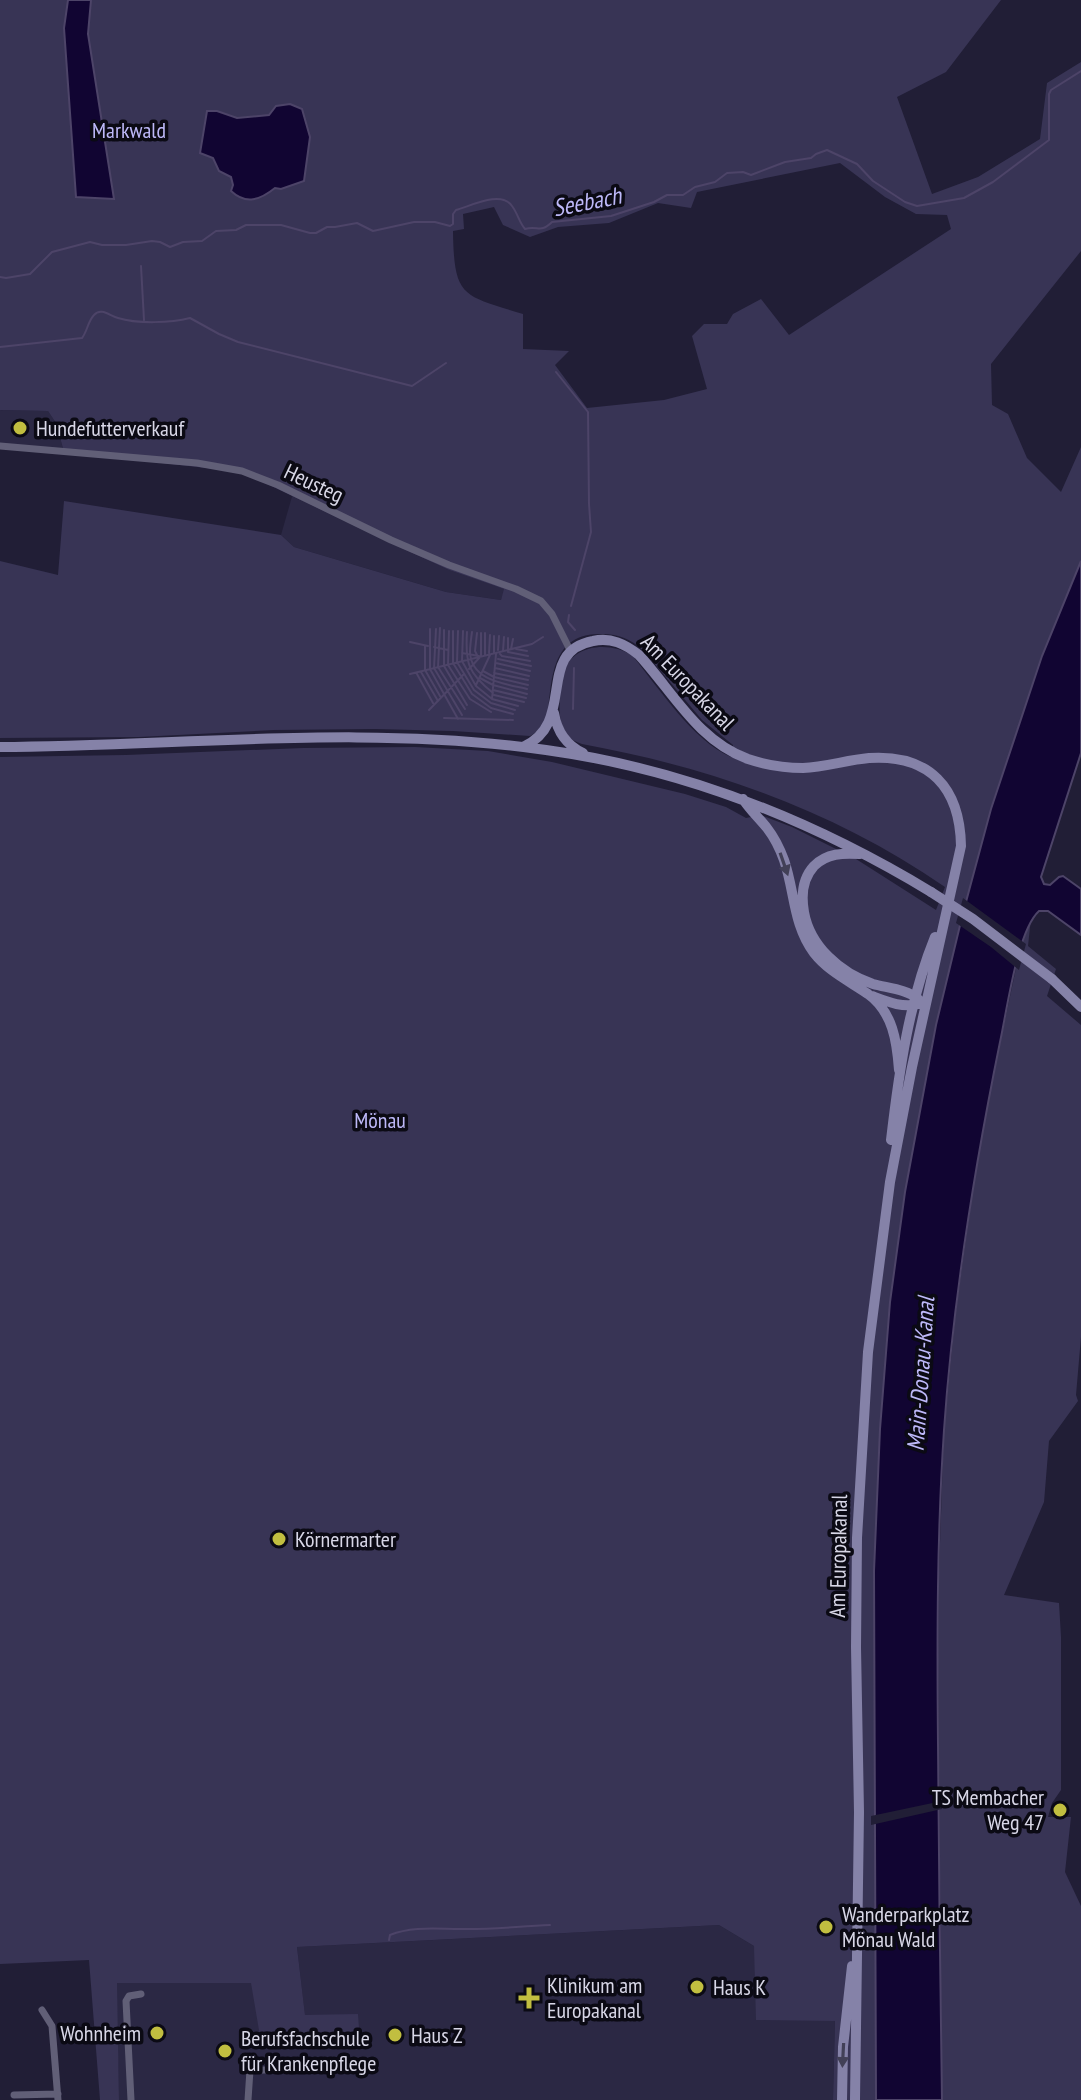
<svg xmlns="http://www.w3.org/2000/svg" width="1081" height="2100" font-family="'PT Sans Narrow',sans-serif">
  <rect width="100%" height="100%" fill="#211e36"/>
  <path fill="#2b2844" d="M0 410 48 411 56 423 64 452 0 446Z
    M293 493 412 553 449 570 505 589 501 600 446 592 294 547 281 535Z
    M719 1925 754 1946 835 2021 833 2100H119L116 1983H251L305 2016 297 1947Z"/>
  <path fill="#383455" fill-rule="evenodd" d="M0 0H1001L946 72 897 97 932 194 978 177 1040 139 1047 83 1081 62V251L991 364 992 405 1008 414 1027 458 1061 492 1081 447V561L1042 656 991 808 963 913 890 1302 880 1429 874 1571 876 2100H833L835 2021 756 2020 754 1946 719 1925 297 1947 305 2015 358 2014 360 2043 261 2042 251 1983H117L119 2100H100L89 1960 0 1964V757L126 755 303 748 415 747 488 751 552 762 685 794 726 807 746 818 761 815 792 827 856 859 936 910 945 887C835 811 713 768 582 744 577 742 570 740 567 734 559 723 559 711 560 698 561 690 560 681 563 673 572 644 609 641 632 655 658 687 693 741 731 757L733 745 702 720 643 650C630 638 616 633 598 634 549 635 552 684 547 720L543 728 530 736 453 731 375 729 274 730 139 737 0 738V561L58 575 64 501 281 535 294 547 446 592 501 600 504 589 449 570 412 553 242 472 64 452 56 423 48 411 0 410ZM840 163 885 197 916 214 947 215 951 229 789 335 761 299 733 314 727 324H704L692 336 707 389 664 400 587 408 555 365 569 351 523 349V314C462 295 454 298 453 231L464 229 463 214 494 207 503 225 530 237 558 227 609 223 658 203 691 208 697 192Z
    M1031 918 1028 946 1056 969 1047 996 1081 1025V1337L1076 1395 1078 1401 1049 1441 1044 1502 1004 1595 1059 1603 1061 1637V1790L1052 1803 1048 1817H1071L1065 1872 1081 1906V2100H942L938 1658 939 1572 944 1430 956 1310 980 1139 1019 954Z"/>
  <path fill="#110532" stroke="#4d4468" stroke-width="2" d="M68 0H91L88 34 114 199 76 197 64 28Z
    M290 104 302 109 310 137 304 181 281 189 275 188C260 200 246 205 231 191L233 185 231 177 219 171 213 158 200 153 207 111H217L237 118 269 115 276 106Z
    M1081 561V753L1041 877 1044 884 1050 885 1059 877 1063 876 1081 889V935L1048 911H1039C1017 931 1007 1011 1000 1042 974 1170 953 1300 944 1430 937 1535 937 1639 938 1744 939 1863 940 1981 942 2100H876L874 1571 880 1429 890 1302 905 1192 936 1025 963 913 991 809 1042 656Z"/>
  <path fill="#211e36" d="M963 898 1026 944 1019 970 991 947 956 923Z
    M942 1801V1809L871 1825V1816Z"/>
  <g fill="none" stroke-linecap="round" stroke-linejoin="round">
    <path stroke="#4d4468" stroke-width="2" d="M141 266 144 320
      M0 277 6 278 30 274 52 252 90 242 102 245H126L152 241 160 242 170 247 183 242 202 241 216 231 236 230 246 225H281L310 233H316L327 227H335L357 223 373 231 414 222H435L450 226 453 224V214L456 210C471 206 501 190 512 206 518 214 519 222 525 229 538 225 540 234 552 222L611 216 654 202 667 195H683L695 187 715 182 727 173 743 172 751 175 785 162 811 158 816 154 827 150 857 164 873 181 905 202 917 206 964 198 993 182 1049 140V94L1051 90 1081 71
      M0 347 82 338C87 332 88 321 94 315 101 307 110 316 118 318 137 324 171 323 190 318L219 334 238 342 412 386 446 363
      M556 372 588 412 589 504 591 532 571 606
      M569 615 568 622 575 630
      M440 628 438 667 465 709
      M430 629V669L458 719
      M436 629 434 668 462 715
      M444 630V666L467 705
      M449 631 448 665 470 699 491 712
      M453 631V663L472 694 491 708 513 714
      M458 631 457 662 474 690 491 703 515 710
      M463 631 462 661 476 686 492 699 518 706
      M467 632C465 663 468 673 493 693
      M472 632C471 639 470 646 470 652 471 681 506 684 527 689
      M477 633 475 651 477 655
      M508 638V652L528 656
      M410 642 428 646
      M425 646V670L440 696
      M434 647 448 650
      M511 649 513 639
      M516 649 527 651
      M498 650 499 636
      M503 651 504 637
      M462 653 479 656
      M489 653 490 635
      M494 653V636
      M500 654 502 656 530 661
      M485 655V633
      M498 659 531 666
      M496 663 530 671
      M495 668 529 676
      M469 669 481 656V633
      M483 671 494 677 528 685
      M421 672 438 701
      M494 673 528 680
      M410 674 532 644 543 637
      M417 674 433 703
      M480 678 493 685 527 694
      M476 685 490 655
      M493 690 526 698
      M494 695 524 702
      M492 699 496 654
      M573 709 574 668
      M429 710 464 674
      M444 718 513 720
      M389 1940 390 1935C412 1926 437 1929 460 1929 490 1930 520 1926 550 1925"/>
    <path stroke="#615f77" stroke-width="7" d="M0 446 197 463 242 471 278 485 391 540 449 565 516 589 541 601 552 614 570 650
      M42 2010 52 2026 58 2100
      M14 2095 58 2094
      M131 2100 126 2001 129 1996 141 1994
      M248 2100 250 2070H266"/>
    <path stroke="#8582a8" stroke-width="10" d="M554 713C557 731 566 745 583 753
      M0 747C181 746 366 724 546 750 684 769 812 820 931 892
      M523 747C578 722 534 652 593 641 611 637 625 644 639 655 673 692 698 741 748 759 766 765 784 768 803 768 825 767 847 760 869 758 930 754 960 788 961 846L912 1067 890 1182 868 1352 857 1538 856 1647 859 1812 855 2100
      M743 799C750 810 759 818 767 828 774 837 780 849 784 860 795 892 793 925 814 953 828 971 849 981 868 994 893 1012 897 1042 899 1070
      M860 854C843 853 827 853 814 866 802 879 801 895 804 912 810 946 840 973 873 984 887 988 907 989 918 999
      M1052 979 1081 1007
      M872 996C888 1002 902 1008 919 1004
      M891 1140C899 1071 909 1001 935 937
      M842 2100 843 2047 852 1966"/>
    <path stroke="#8582a8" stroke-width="10" d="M931 892 973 919 1052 979"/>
  </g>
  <defs><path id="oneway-solid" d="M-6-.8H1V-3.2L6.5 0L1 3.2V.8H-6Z" transform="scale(2)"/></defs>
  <g fill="#424057">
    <use href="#oneway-solid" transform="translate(784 864) rotate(71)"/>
    <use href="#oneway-solid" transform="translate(843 2055) rotate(93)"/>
  </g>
  <g fill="#c1be40" stroke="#0b0a14" stroke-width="3">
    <circle cx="20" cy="428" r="8"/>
    <circle cx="279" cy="1539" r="8"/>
    <circle cx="1060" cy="1810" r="8"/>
    <circle cx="826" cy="1927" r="8"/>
    <circle cx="697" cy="1987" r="8"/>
    <path d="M525 1986h8v8h8v8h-8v8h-8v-8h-8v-8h8z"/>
    <circle cx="157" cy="2033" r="8"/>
    <circle cx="395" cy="2035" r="8"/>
    <circle cx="225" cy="2051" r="8"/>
  </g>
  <g text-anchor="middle" stroke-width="7" stroke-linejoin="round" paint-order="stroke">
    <g font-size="22" fill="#bdb8f8" stroke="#0b0a14">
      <text x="129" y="138">Markwald</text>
      <text x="380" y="1128">Mönau</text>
    </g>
    <g font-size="22" fill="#d8d7e7" stroke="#0b0a14" text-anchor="start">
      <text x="36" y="436">Hundefutterverkauf</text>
      <text x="295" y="1547">Körnermarter</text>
      <text x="1044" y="1805" text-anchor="end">TS Membacher<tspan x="1044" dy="25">Weg 47</tspan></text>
      <text x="842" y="1922">Wanderparkplatz<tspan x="842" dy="25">Mönau Wald</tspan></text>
      <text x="547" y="1993">Klinikum am<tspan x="547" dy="25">Europakanal</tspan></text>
      <text x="713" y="1995">Haus K</text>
      <text x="141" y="2041" text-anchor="end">Wohnheim</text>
      <text x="411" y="2043">Haus Z</text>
      <text x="241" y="2046">Berufsfachschule<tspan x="241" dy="25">für Krankenpflege</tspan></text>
    </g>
    <g font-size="22" fill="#d8d7e7" stroke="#0b0a14">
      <text transform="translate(314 483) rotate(25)" y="8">Heusteg</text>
      <text transform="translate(688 682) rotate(46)" y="8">Am Europakanal</text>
      <text transform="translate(838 1556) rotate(-89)" y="8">Am Europakanal</text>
    </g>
    <g font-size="24" font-style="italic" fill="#bdb8f8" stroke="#0b0a14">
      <text transform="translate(587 202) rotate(-11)" y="8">Seebach</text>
      <text transform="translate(921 1374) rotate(-86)" y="8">Main-Donau-Kanal</text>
    </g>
  </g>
</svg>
